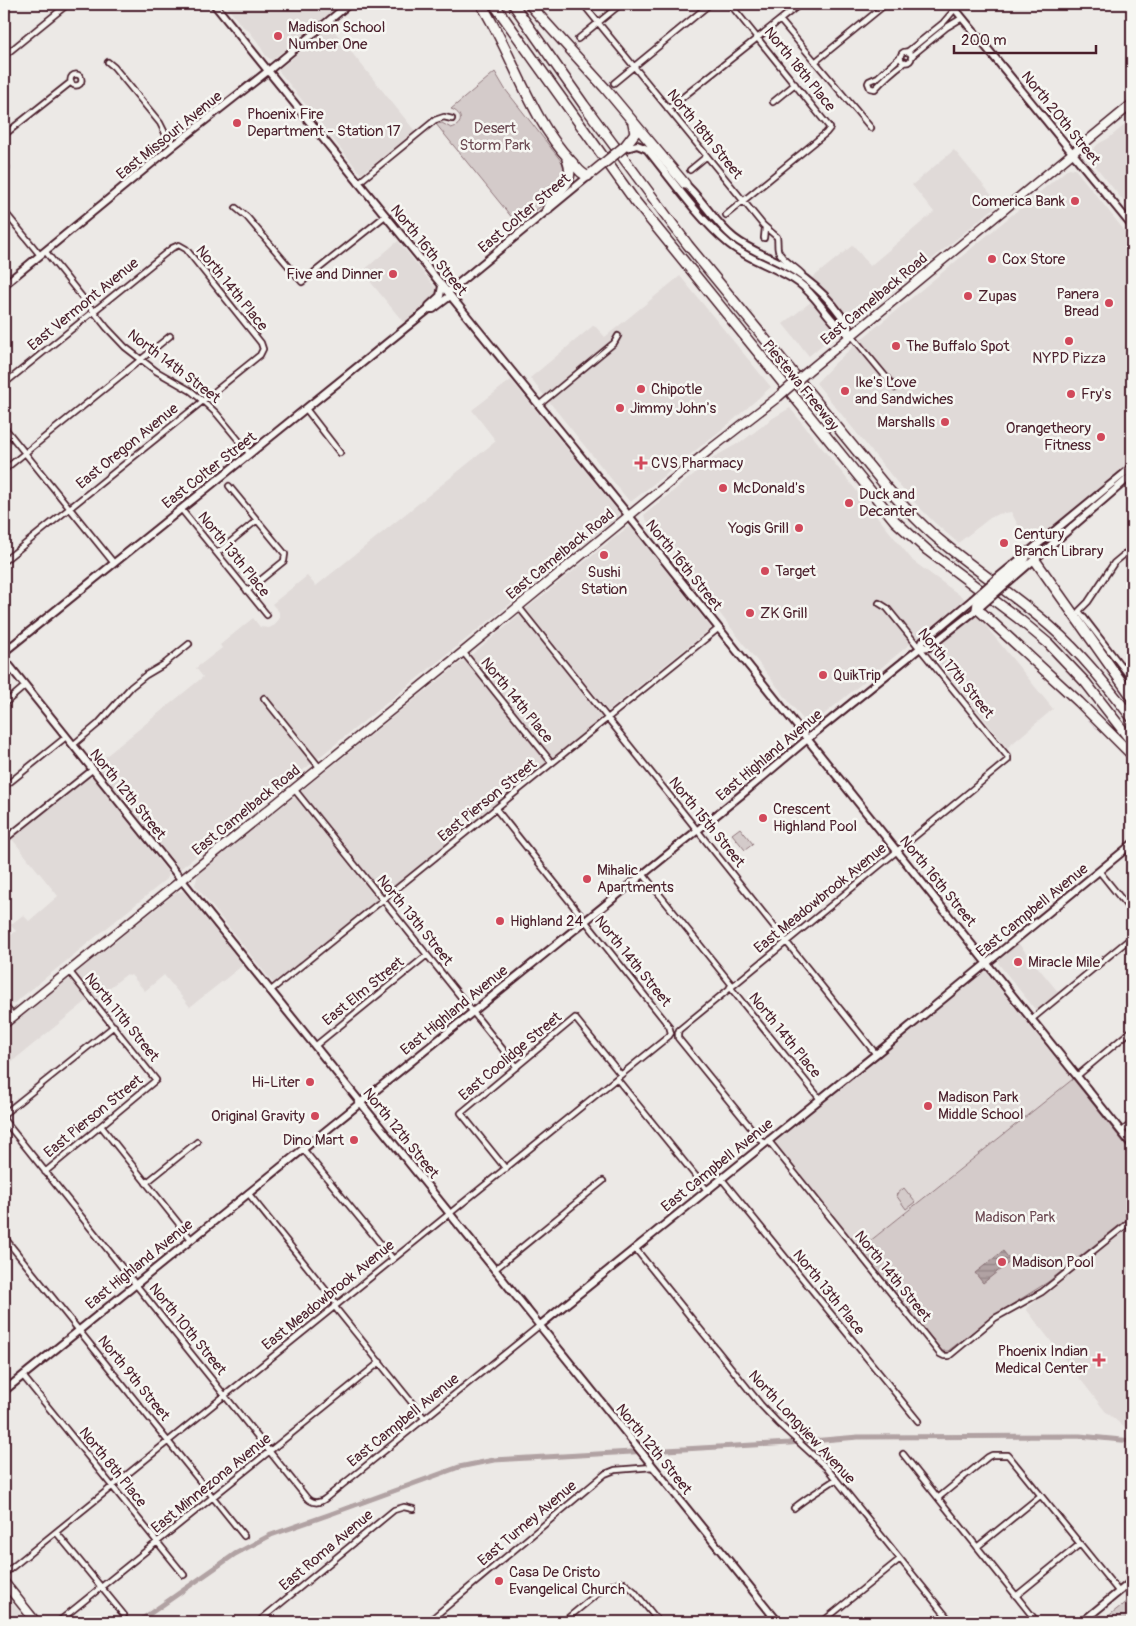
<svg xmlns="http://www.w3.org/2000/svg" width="1136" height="1626" font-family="Pangolin,sans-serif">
  <defs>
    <pattern id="water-rules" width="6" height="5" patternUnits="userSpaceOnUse" patternTransform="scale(1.25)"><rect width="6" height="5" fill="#b1a2a3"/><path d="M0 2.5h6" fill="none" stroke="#928385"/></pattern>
  </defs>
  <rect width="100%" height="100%" fill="#ece9e6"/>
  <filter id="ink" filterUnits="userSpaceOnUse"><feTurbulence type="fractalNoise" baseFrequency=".02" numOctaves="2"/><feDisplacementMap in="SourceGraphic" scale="10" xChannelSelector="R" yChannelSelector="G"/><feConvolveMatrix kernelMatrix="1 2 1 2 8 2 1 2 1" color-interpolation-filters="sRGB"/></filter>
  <g filter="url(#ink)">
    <path fill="#e0dad8" d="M225 4H341L272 60 266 56 257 41 249 31 241 25Z
      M331 27 415 131 361 174 278 70Z
      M1132 119V212L1089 158 1088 155 1098 144 1109 138Z
      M954 150 999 204 858 320 854 322 848 321 811 279 853 245 870 266 934 212 912 185Z
      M1069 168 1075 169 1132 240V463L1034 544 1019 527 1011 512 998 514 990 518 958 543 935 523 908 496 816 383 834 364 864 337Z
      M398 241 438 291 436 298 404 323 364 274 363 271Z
      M680 276 771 387 730 423 632 501H629L530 378 594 325 605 337Z
      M812 301 836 330 835 334 809 356 783 324Z
      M511 380 616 509 619 513 617 518 180 869 95 765 203 677 196 668 222 648 220 645 253 618 260 627 269 628 275 625 279 617V612L272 604 307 576 316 586 496 441 472 410Z
      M790 408 913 561 965 599 811 725 805 722 645 518 644 515 716 456 744 440 773 418Z
      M628 527 632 528 711 628 608 711 526 609Z
      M520 615 602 718 552 759 470 656Z
      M977 615 1053 709 1007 748 931 652Z
      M464 660 547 762 384 895 301 791Z
      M87 777 94 778 169 874 167 879 12 1005 4 996V941L16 931 10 925 23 915 29 921 58 896 12 839Z
      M296 798 377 900 273 983 195 885 198 874 291 799Z
      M183 891 243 965 190 1007 164 975 145 991 131 975 129 976 127 974 96 998 75 974 177 892Z
      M1018 943 1059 993 1038 1010 1034 1008 998 963 1000 959Z
      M986 972 1073 1079 860 1249 776 1145V1140L982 973Z
      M67 980H71L88 1000 4 1068V1031Z
      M1132 1224V1428L1124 1427 1105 1411 1026 1309Z
      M4 1593 5 1595 28 1622H4Z"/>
    <path fill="#d4cbca" stroke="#8f757a" d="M495 72 505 89 569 171 561 190 518 225 436 124 442 123 451 128C464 125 463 113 451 109Z
      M740 828 753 844 745 850 732 834Z
      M1073 1079 1132 1153V1215L1048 1282 995 1315 948 1351H942L860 1249Z
      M904 1188 915 1202 906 1209 896 1195Z
      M1132 1597V1622H1101Z"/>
    <path fill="url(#water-rules)" stroke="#886e73" d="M1003 1251 1011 1261 983 1283 975 1273Z"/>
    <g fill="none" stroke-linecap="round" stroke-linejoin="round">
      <path stroke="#b1a2a3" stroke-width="5" d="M138 1622 235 1554 271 1535 328 1515 459 1467 494 1460 789 1443 858 1437 1080 1436 1132 1441"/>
      <g stroke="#4a1f2b" stroke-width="8">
        <path id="street" d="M583 4 763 225 777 237C778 241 777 246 778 250 781 260 795 266 802 274
          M780 20 871 128
          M578 39 621 4
          M900.5 57a5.5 5.5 0 1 1 11 0a5.5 5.5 0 1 1-11 0Z
          M907 52 943 23 955 9
          M4 56 68 4
          M900 57 878 77 869 81 868 83 870 88 875 89C884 79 894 70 905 62
          M911 58 914 54 947 27 962 18
          M108 62 114 67 160 123 165 133 174 145
          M815 62 886 4
          M70.5 80a5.5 5.5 0 1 1 11 0a5.5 5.5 0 1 1-11 0Z
          M614 83 710 4
          M773 102 795 84
          M668 109 800 4
          M4 135 71 82
          M4 157C7 164 7 171 4 177
          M690 170 707 156
          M358 183 435 120 444 117 452 119
          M236 208 247 217 302 282 385 216
          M4 211 40 255
          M726 215 826 133 830 128 730 4
          M764 238 765 228
          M45 251 107 328 125 347 156 371 191 391 203 401 217 414 250 454
          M852 336 895 388
          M4 384 172 248 179 245 186 249 261 343 263 349 260 355 4 561
          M539 405 614 343 618 336
          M306 409 340 453
          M4 427 113 562
          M4 470 170 336
          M229 486 257 520
          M181 509 267 615
          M1132 548 1114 563 1088 602 1079 611 1132 680
          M217 553 257 520 285 554 284 561 247 591
          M518 606 876 1054
          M463 652 552 763
          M1123 667 1132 659
          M264 698 320 768
          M4 704 25 686
          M73 745 98 724 131 687 146 675 163 665 189 644
          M4 787 66 737
          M294 789 517 1067
          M4 840 92 770
          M1099 871 1132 912
          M643 874 732 985
          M730 987 820 1099
          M270 991 719 628
          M4 1005 13 1016
          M1032 1019 1132 937
          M315 1046 427 955
          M1077 1076 1132 1030
          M617 1079 707 1190
          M4 1120 306 1497C312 1504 319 1504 326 1498L539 1326
          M4 1120V1114L114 1026
          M101 1126 191 1239
          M1122 1131 1132 1123
          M768 1140 940 1354 944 1356H949L995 1318 1042 1292 1132 1220
          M764 1144 678 1038V1033L679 1030 1008 760V757L887 608 879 603
          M303 1149 393 1259
          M506 1169 461 1113 575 1018 621 1075
          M45 1172 156 1080 69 971
          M721 1178 918 1421
          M146 1183 197 1142
          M248 1193 337 1304
          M4 1237 244 1536
          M635 1248 761 1405 778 1423 826 1467 951 1622
          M494 1270 603 1181
          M334 1306 425 1419
          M23 1376 184 1575
          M903 1454 1037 1622
          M938 1498 988 1457 992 1455H1008L1119 1592
          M794 1508C807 1497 822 1489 836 1479
          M56 1532 124 1615
          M977 1547 1040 1496
          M4 1574 669 1036 671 1033 669 1026 496 809
          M1016 1596 1080 1544
          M58 1622 380 1362
          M258 1622 394 1510 404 1507 413 1509
          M428 1622 605 1474 615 1470 653 1467
          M563 1622 603 1589 619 1582 624 1583 634 1591 659 1622
          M763 1622 772 1615
          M822 1622 900 1559"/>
      </g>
      <g stroke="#4a1f2b" stroke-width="10">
        <path id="secondary" d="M214 4 629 516 1132 1145
          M951 4 1132 226
          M627 148 637 145 647 149C672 180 699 219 729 244 750 261 777 267 799 283 820 298 829 324 852 336
          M682 181C702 198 714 222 734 238 749 250 768 256 784 265 811 280 841 307 852 336
          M4 285 174 145 268 71 349 4
          M448 292 590 175
          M429 309H433L450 296
          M997 578 1132 467
          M1006 584 1132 475
          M920 648 929 647 980 607
          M4 652 429 309V306L440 296 442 286
          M4 659 778 1622
          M539 1326 876 1054 1132 844
          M4 1391 746 791 817 731 920 648 923 641 972 600
          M1082 1622 1132 1581"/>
      </g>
      <g stroke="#4a1f2b" stroke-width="11">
        <path id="primary" d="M807 372 1132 104
          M4 1024 463 652 708 451 778 397
          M4 1582 36 1622"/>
      </g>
      <g stroke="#4a1f2b" stroke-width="12">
        <path id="highway" d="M481 4C513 54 529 117 571 161 577 167 580 174 588 176
          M494 4 635 201 895 521 927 550 1019 619 1049 644 1086 683 1132 742
          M513 4 584 105 688 245 888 489C905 508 923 527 943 543 978 572 1017 597 1051 627 1082 654 1107 686 1132 718
          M529 4 605 88 685 184
          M625 146 635 133 633 123
          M547 210C553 187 578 190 567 159
          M1035 560 1132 697
          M1001 581 1021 564 1028 552
          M978 604 977 609 981 612 1079 702 1132 755"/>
      </g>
      <use href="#street" stroke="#f6f6f2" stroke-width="4.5"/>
      <use href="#secondary" stroke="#f6f6f2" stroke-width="6"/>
      <use href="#primary" stroke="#f6f6f2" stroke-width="8"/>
      <use href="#highway" stroke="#f6f6f2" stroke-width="9"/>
      <g stroke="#4a1f2b" stroke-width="10" stroke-linecap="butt">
        <path id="secondary-bridge" d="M972 600 997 578
          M981 606 1006 584"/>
      </g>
      <g stroke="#4a1f2b" stroke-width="11" stroke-linecap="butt">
        <path id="primary-bridge" d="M778 397 807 372"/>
      </g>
      <g stroke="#4a1f2b" stroke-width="12" stroke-linecap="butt">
        <path id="highway-bridge" d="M592 173 625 146
          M978 604 982 598 1001 581"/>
      </g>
      <use href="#secondary-bridge" stroke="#f6f6f2" stroke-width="6"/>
      <use href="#primary-bridge" stroke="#f6f6f2" stroke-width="8"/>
      <use href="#highway-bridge" stroke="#f6f6f2" stroke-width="9"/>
    </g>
  </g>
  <g fill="#d1495b" stroke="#f6f6f2" stroke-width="2">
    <circle cx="278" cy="36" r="5"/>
    <circle cx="237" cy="123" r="5"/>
    <circle cx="1075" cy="201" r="5"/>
    <circle cx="992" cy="259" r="5"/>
    <circle cx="393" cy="274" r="5"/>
    <circle cx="968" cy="296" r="5"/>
    <circle cx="1109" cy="303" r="5"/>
    <circle cx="1069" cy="341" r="5"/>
    <circle cx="896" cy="346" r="5"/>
    <circle cx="641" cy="389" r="5"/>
    <circle cx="845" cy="391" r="5"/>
    <circle cx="1071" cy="394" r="5"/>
    <circle cx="620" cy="408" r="5"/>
    <circle cx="945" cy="422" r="5"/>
    <circle cx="1101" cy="437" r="5"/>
    <path d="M638.5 455.5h5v5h5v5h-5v5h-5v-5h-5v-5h5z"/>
    <circle cx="723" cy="488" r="5"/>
    <circle cx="849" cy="503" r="5"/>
    <circle cx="799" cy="528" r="5"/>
    <circle cx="1004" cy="543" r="5"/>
    <circle cx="604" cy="555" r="5"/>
    <circle cx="765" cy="571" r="5"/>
    <circle cx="750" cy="613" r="5"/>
    <circle cx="823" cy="675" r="5"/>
    <circle cx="763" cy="818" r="5"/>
    <circle cx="587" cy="879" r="5"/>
    <circle cx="500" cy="921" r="5"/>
    <circle cx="1018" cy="962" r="5"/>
    <circle cx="310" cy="1082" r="5"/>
    <circle cx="928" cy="1106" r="5"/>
    <circle cx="315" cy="1116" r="5"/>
    <circle cx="354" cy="1140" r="5"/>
    <circle cx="1002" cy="1262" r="5"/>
    <path d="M1096.5 1352.5h5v5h5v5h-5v5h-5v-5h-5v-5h5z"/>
    <circle cx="499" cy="1581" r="5"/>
  </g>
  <g text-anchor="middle" stroke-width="5" stroke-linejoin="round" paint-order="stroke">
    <g font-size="15" fill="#4a1f2b" stroke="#f6f6f2" text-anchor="start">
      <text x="288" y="32">Madison School<tspan x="288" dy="17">Number One</tspan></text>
      <text x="247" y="119">Phoenix Fire<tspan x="247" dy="17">Department - Station 17</tspan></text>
      <text x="1065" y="206" text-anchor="end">Comerica Bank</text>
      <text x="1002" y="264">Cox Store</text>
      <text x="383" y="279" text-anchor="end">Five and Dinner</text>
      <text x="1099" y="299" text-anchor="end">Panera<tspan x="1099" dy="17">Bread</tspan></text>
      <text x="978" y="301">Zupas</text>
      <text x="906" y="351">The Buffalo Spot</text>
      <text x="1069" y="363" text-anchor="middle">NYPD Pizza</text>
      <text x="855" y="387">Ike's Love<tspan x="855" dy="17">and Sandwiches</tspan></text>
      <text x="651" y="394">Chipotle</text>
      <text x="1081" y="399">Fry's</text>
      <text x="630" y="413">Jimmy John's</text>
      <text x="935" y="427" text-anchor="end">Marshalls</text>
      <text x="1091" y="433" text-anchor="end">Orangetheory<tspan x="1091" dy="17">Fitness</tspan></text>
      <text x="651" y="468">CVS Pharmacy</text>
      <text x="733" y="493">McDonald's</text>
      <text x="859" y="499">Duck and<tspan x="859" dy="17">Decanter</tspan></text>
      <text x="789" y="533" text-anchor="end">Yogis Grill</text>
      <text x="1014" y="539">Century<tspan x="1014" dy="17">Branch Library</tspan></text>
      <text x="775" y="576">Target</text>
      <text x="604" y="577" text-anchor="middle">Sushi<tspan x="604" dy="17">Station</tspan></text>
      <text x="760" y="618">ZK Grill</text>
      <text x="833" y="680">QuikTrip</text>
      <text x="773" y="814">Crescent<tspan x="773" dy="17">Highland Pool</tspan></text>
      <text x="597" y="875">Mihalic<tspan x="597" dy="17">Apartments</tspan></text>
      <text x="510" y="926">Highland 24</text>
      <text x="1028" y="967">Miracle Mile</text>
      <text x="300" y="1087" text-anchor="end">Hi-Liter</text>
      <text x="938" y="1102">Madison Park<tspan x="938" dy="17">Middle School</tspan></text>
      <text x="305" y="1121" text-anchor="end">Original Gravity</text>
      <text x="344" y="1145" text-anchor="end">Dino Mart</text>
      <text x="1012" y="1267">Madison Pool</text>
      <text x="1088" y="1356" text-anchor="end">Phoenix Indian<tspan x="1088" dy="17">Medical Center</tspan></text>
      <text x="509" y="1577">Casa De Cristo<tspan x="509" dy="17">Evangelical Church</tspan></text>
    </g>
    <g font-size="15" fill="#4a1f2b" stroke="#f6f6f2">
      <text transform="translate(800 69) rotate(51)" y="5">North 18th Place</text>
      <text transform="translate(1061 118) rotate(51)" y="5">North 20th Street</text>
      <text transform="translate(705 134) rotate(51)" y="5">North 18th Street</text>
      <text transform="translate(169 135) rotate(-39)" y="5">East Missouri Avenue</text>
      <text transform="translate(524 213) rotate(-40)" y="5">East Colter Street</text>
      <text transform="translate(429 250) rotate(51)" y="5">North 16th Street</text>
      <text transform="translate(232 288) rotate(51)" y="5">North 14th Place</text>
      <text transform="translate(874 299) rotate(-40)" y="5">East Camelback Road</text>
      <text transform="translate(83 304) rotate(-39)" y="5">East Vermont Avenue</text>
      <text transform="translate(174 366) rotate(37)" y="5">North 14th Street</text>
      <text transform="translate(801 385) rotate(51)" y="5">Piestewa Freeway</text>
      <text transform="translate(127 446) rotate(-39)" y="5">East Oregon Avenue</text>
      <text transform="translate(209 470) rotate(-38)" y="5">East Colter Street</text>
      <text transform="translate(234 554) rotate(51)" y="5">North 13th Place</text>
      <text transform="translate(560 554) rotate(-39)" y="5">East Camelback Road</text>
      <text transform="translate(684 565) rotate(51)" y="5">North 16th Street</text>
      <text transform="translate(956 673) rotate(51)" y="5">North 17th Street</text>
      <text transform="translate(517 700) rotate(51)" y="5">North 14th Place</text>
      <text transform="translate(769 755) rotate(-40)" y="5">East Highland Avenue</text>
      <text transform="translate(128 794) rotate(51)" y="5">North 12th Street</text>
      <text transform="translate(487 800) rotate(-39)" y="5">East Pierson Street</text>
      <text transform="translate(246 810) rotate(-39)" y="5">East Camelback Road</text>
      <text transform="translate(707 822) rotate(51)" y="5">North 15th Street</text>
      <text transform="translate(938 881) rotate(51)" y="5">North 16th Street</text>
      <text transform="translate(820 898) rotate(-39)" y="5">East Meadowbrook Avenue</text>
      <text transform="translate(1032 910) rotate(-39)" y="5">East Campbell Avenue</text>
      <text transform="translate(415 920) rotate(51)" y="5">North 13th Street</text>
      <text transform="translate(633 961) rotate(51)" y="5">North 14th Street</text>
      <text transform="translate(363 991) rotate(-39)" y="5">East Elm Street</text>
      <text transform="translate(454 1010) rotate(-39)" y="5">East Highland Avenue</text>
      <text transform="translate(122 1017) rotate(51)" y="5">North 11th Street</text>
      <text transform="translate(785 1035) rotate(51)" y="5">North 14th Place</text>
      <text transform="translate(510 1056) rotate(-40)" y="5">East Coolidge Street</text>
      <text transform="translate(93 1116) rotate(-39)" y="5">East Pierson Street</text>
      <text transform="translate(401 1133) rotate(51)" y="5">North 12th Street</text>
      <text transform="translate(717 1165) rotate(-39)" y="5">East Campbell Avenue</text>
      <text transform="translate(139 1264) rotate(-39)" y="5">East Highland Avenue</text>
      <text transform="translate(893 1276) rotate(51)" y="5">North 14th Street</text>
      <text transform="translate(829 1292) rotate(51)" y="5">North 13th Place</text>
      <text transform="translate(328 1295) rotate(-39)" y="5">East Meadowbrook Avenue</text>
      <text transform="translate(188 1329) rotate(51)" y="5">North 10th Street</text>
      <text transform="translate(134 1378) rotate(51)" y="5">North 9th Street</text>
      <text transform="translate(403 1420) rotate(-39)" y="5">East Campbell Avenue</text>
      <text transform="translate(802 1427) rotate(47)" y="5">North Longview Avenue</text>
      <text transform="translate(654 1449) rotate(51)" y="5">North 12th Street</text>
      <text transform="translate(113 1467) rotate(51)" y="5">North 8th Place</text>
      <text transform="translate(211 1483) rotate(-39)" y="5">East Minnezona Avenue</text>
      <text transform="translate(527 1523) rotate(-40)" y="5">East Turney Avenue</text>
      <text transform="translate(326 1550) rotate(-40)" y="5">East Roma Avenue</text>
    </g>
    <g font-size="15" fill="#6c4a53" stroke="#f6f6f2">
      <text x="495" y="133">Desert<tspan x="495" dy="17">Storm Park</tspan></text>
      <text x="1015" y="1222">Madison Park</text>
    </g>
  </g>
  <rect width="1136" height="1626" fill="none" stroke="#f6f6f2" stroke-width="20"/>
  <rect x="10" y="10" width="1116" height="1606" fill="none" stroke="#4a1f2b" stroke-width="2" filter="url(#ink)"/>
  <path d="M954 45v8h142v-8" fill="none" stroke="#4a1f2b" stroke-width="2.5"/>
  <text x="961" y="45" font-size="15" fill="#4a1f2b" stroke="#f6f6f2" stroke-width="4" paint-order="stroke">200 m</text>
</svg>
